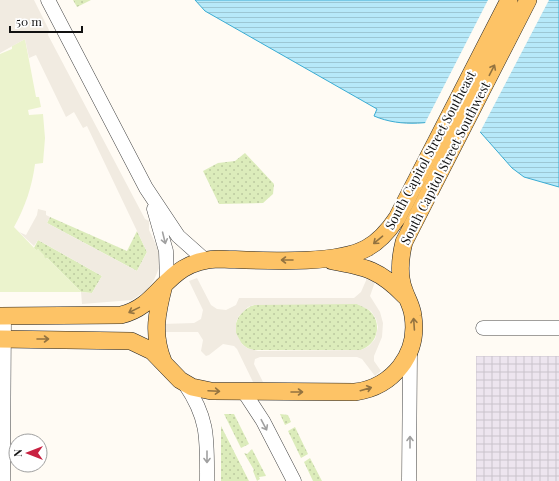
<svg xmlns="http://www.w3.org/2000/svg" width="559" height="481" font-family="'Playfair Display',serif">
  <defs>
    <pattern id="industrial-grid" width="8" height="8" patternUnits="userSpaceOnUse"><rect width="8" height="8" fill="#ede5ef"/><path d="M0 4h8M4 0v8" fill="none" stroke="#cac3cc"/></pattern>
    <pattern id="green-dots" width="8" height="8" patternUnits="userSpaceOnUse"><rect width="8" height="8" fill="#dcecbb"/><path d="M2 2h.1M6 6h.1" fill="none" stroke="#bcc9a0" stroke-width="1.8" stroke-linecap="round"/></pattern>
    <pattern id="water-rules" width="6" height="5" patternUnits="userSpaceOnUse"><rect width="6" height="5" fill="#b7e9f9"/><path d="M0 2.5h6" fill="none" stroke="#9cc7d4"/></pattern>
  </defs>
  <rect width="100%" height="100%" fill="#fffbf4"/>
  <path fill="url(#industrial-grid)" d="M476 356H559V481H476Z"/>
  <path fill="url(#green-dots)" d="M73 0H91L77 7Z
    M245 153 274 184 273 194 263 203 219 204 203 171 218 163 235 161Z
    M50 217 127 251 137 231 147 252 137 271 47 223Z
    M38 240 102 276 92 293 81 292 47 258 45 259 38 249 37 251 34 248Z
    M259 304H357C382 310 384 341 361 350H251C226 339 233 308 259 304Z
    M224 414H234L249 444 241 448Z
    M280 414 288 415 291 422 285 425Z
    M221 426 249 481H221Z
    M295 427 308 454 301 458 288 431Z
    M252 449 266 476 259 477 260 479 257 481 253 471 254 470 244 453 247 454Z
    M310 458 322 481H313L304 462Z"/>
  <path fill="#ebf3cd" d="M25 39 36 97H39L41 107 28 110 29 115 43 114 45 138 43 163 35 164C32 187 25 207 14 227L36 250 38 249 44 255 45 259 47 258 81 292H0V54L12 49V46Z"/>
  <path fill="#f1ebe1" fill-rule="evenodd" d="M0 0H34L49 30 48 35 145 219 149 221V230L159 251V268L154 280 147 290 132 300 82 304 81 292 92 293 102 276 38 240 34 246 19 232 26 235 37 215 38 209 46 211V215L50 217 47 223 137 271 147 252 87 126 83 128 74 112 66 117 36 55 29 58 25 39 0 53Z
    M368 276 376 279 370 296 380 312 383 323 382 337 374 356V361L381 371 375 376 362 359 357 357H260L255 359 254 364 263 382H253L237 349 234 346 223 344 209 355 206 356 201 351 203 340 198 332H163L162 324 194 323 201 319 203 310 189 281 197 278 211 305 217 309 226 310 236 305 239 298H354L361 292ZM357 304 371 311 376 319 378 327 375 339 369 346 361 350 258 351 247 348 242 344 236 333V322L239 316 248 307 254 305Z"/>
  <path fill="url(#water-rules)" stroke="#3aacd3" d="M195 0H559V187L524 177 512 168 474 125 461 116C433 123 402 128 374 116L377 109 205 11Z"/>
  <path fill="#fffbf4" d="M488 0H549L479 134 461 118 442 124 424 125Z"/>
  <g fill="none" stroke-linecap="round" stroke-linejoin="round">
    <g stroke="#444" stroke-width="15">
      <path id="minor" d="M48 0 146 188 178 236 205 260
        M154 209 166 251 167 280
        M483 328H559
        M185 384C209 419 207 440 207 481
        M244 392 263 421 294 481
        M3 481 4 316
        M409 481 410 352"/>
    </g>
    <g stroke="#222" stroke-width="18">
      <path id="major" d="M332 261C366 267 380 270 405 296
        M0 316 121 315C163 305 164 261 218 259 256 260 335 266 367 248 380 241 389 230 397 218L509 0
        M0 339 131 341 152 351 180 380 192 387 211 391 355 392C393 387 419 354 413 316 412 306 407 299 404 290 398 274 400 258 404 242L528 0
        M163 361C152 334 157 312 164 285"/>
    </g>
    <use href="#minor" stroke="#fff" stroke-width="14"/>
    <use href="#major" stroke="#fdc366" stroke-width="17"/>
  </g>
  <defs><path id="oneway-shaft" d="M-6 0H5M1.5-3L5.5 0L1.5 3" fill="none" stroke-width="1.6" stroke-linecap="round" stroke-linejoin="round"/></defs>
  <g stroke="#937340">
    <use href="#oneway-shaft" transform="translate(492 70) rotate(-63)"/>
    <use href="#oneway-shaft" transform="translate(378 240) rotate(140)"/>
    <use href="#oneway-shaft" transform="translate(287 260) rotate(-180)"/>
    <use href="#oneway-shaft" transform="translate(134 310) rotate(154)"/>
    <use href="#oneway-shaft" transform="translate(414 324) rotate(-94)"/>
    <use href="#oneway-shaft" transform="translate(43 339)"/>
    <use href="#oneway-shaft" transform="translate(366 389) rotate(-16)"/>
    <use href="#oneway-shaft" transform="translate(214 391) rotate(3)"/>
    <use href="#oneway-shaft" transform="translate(297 392)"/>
  </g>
  <g stroke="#a0a0a0">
    <use href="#oneway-shaft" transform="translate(164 238) rotate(76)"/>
    <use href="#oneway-shaft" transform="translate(264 425) rotate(62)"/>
    <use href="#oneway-shaft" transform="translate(410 442) rotate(-90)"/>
    <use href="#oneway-shaft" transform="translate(207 457) rotate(90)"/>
  </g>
  <g text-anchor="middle" stroke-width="4" stroke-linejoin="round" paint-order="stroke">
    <g font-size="13" fill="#111" stroke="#fff">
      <text transform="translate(430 150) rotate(-62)" y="5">South Capitol Street Southeast</text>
      <text transform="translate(445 163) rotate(-63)" y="5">South Capitol Street Southwest</text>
    </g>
  </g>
  <g transform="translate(28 453) rotate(270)"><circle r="19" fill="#ffffff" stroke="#a0a0a0"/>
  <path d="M0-3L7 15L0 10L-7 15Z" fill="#c82141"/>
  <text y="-6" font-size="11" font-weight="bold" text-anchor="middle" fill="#111111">N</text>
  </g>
  <path d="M10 26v6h72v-6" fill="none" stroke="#111111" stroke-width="2"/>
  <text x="16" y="26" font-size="12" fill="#111111" stroke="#ffffff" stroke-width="3" paint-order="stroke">50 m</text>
</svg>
